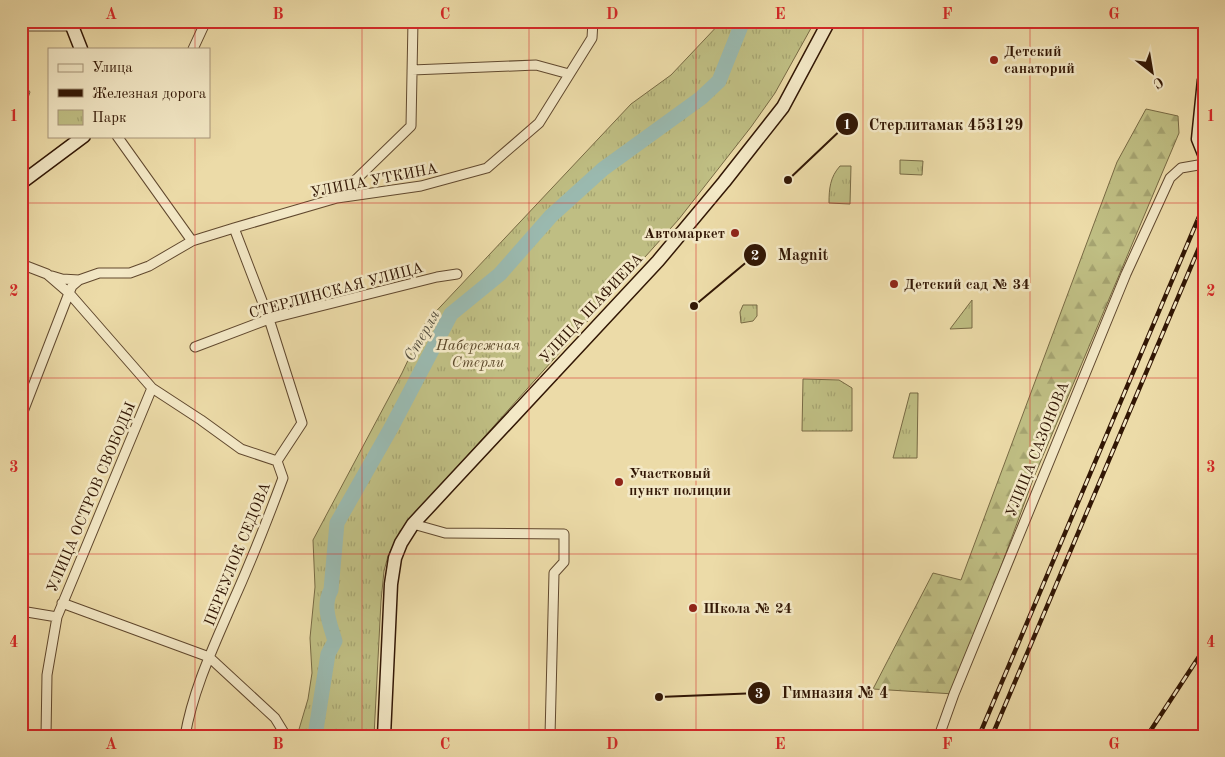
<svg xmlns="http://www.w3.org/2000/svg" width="1225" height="757" font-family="'Old Standard TT',serif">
  <defs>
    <pattern id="forest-firs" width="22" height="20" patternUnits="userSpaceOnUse" patternTransform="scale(1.25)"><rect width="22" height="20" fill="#bfbe83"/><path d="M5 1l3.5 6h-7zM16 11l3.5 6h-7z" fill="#a5a370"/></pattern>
    <pattern id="park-tufts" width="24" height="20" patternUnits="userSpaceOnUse" patternTransform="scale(1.25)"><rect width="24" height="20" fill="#bfbe83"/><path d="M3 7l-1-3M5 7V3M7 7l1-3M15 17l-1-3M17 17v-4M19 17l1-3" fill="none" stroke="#a5a370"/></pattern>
  </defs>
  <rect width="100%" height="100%" fill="#ecdba8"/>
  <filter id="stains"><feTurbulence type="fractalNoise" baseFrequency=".004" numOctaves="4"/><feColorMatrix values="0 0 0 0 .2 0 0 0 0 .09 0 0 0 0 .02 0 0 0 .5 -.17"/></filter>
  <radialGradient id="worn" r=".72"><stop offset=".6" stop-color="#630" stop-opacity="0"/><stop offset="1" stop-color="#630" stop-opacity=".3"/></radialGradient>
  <path fill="url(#forest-firs)" stroke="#786a44" d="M1146 109 1178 116 1179 133 1034 477 954 694 873 689 933 573 961 580 1117 162Z"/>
  <path fill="url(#park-tufts)" stroke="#786a44" d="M722 21H815L775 93 751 127 679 219 400 531 388 556 384 571 381 601 374 736H297L308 699 312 673 310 638 315 587 313 540 402 373 426 322 631 104 671 75Z
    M21 88H27L30 92 21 118Z
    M900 160 923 161 922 175 900 174Z
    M840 166H851L850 204 829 203C829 189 830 177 840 166Z
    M972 300V328L950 329Z
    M743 305H757V316L753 321 741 323 740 312Z
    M803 379 839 380 852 388V431H802Z
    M910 393H918L917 458H893Z"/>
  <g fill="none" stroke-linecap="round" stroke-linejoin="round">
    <path stroke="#9ab9af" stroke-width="15" d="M315 736 328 654 335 641C330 624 322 606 331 590L337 523 391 428 451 314 500 274 551 216 603 169 701 98 719 81 743 21"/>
    <g stroke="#60482e" stroke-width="11">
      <path id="street" d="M21 26H72
        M193 49 206 21
        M412 70 536 65 569 74
        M117 136 192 241
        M337 198 411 126 413 21
        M234 228 269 319 302 423 277 461
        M21 264 47 274 69 293 152 388 201 420 241 449 277 461
        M52 276 62 279 79 280
        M195 347 269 319 437 277 457 274
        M21 417 69 293 72 286 79 280 99 273H130L149 266 192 241 234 228 337 198 421 186 487 168 539 123 592 38 593 21
        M413 524 445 533 564 534V562L554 573 550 736
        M62 603 209 657 275 718 286 736
        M21 611 57 617
        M46 736 47 675 57 617 152 388
        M185 736C193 690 213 648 231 606 250 564 267 521 283 478L277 461
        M939 736 954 694 1126 274 1170 178 1181 168 1204 164"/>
    </g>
    <g stroke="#321705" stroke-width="15">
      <path id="secondary" d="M70 21 81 49
        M1204 80 1198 139 1204 154
        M21 183 84 136
        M384 736 391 584 395 558 401 543 413 524 452 482 658 261 724 182 783 107 829 21"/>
    </g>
    <use href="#street" stroke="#f3e8c6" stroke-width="9"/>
    <use href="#secondary" stroke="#f3e8c6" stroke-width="12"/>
    <g stroke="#321705" stroke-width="4.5">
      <path id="rail" d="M979 736 1204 205
        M992 736 1204 236
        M1147 736 1204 649"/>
    </g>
    <use href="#rail" stroke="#f3e8c6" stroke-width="2.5" stroke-dasharray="8" stroke-linecap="butt"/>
  </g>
  <path fill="none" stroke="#d62828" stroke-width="1" stroke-opacity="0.55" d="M195 21V49M362 21V736M529 21V736M696 21V736M863 21V736M1030 21V736M195 136V736M21 203H1204M21 378H1204M21 554H1204"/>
  <g fill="#8f2418" stroke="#f3e8c6" stroke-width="2">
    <circle cx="994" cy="60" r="5"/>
    <circle cx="735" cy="233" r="5"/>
    <circle cx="894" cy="284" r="5"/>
    <circle cx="619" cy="482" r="5"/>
    <circle cx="693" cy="608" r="5"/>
  </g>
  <g text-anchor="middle" stroke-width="5" stroke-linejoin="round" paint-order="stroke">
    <g font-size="15" font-weight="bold" fill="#321705" stroke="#f3e8c6" text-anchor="start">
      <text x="1004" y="56">Детский<tspan x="1004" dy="17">санаторий</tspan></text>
      <text x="725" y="238" text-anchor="end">Автомаркет</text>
      <text x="904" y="289">Детский сад № 34</text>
      <text x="629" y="478">Участковый<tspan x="629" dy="17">пункт полиции</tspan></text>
      <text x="703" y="613">Школа № 24</text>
    </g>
    <g font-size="15" fill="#321705" stroke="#f3e8c6">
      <text transform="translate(374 180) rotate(-11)" y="5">УЛИЦА УТКИНА</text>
      <text transform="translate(336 290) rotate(-15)" y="5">СТЕРЛИНСКАЯ УЛИЦА</text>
      <text transform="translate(591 308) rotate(-47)" y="5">УЛИЦА ШАФИЕВА</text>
      <text transform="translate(1037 449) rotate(-68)" y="5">УЛИЦА САЗОНОВА</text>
      <text transform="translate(91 497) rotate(-67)" y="5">УЛИЦА ОСТРОВ СВОБОДЫ</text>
      <text transform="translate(237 554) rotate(-68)" y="5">ПЕРЕУЛОК СЕДОВА</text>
    </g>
    <g font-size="15" font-style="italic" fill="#5c492b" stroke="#f3e8c6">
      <text x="478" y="350">Набережная<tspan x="478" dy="17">Стерли</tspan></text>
    </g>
    <g font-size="16" font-style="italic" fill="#565040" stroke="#f3e8c6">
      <text transform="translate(421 335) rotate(-60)" y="6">Стерля</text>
    </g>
  </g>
  <path fill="none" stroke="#321705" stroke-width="2" d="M788 180L847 124M694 306L755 255M659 697L759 693"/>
  <g fill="#321705" stroke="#f3e8c6" stroke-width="2">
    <circle cx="788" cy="180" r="5"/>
    <circle cx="694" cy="306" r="5"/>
    <circle cx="659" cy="697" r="5"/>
    <circle cx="847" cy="124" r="12"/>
    <circle cx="755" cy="255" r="12"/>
    <circle cx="759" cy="693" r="12"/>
  </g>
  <g font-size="15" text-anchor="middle" font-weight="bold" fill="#fff">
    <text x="847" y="129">1</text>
    <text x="755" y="260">2</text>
    <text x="759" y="698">3</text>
  </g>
  <g font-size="16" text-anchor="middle" font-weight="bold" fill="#321705" stroke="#f3e8c6" stroke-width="5" stroke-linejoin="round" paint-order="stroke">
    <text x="946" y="130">Стерлитамак 453129</text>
    <text x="803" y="260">Magnit</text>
    <text x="835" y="698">Гимназия № 4</text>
  </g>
  <rect width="1225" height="757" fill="none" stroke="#ecdba8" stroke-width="55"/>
  <rect x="48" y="48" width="162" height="90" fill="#f3e8c6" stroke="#a69479"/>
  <rect x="58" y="64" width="25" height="8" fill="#f3e8c6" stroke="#a69479"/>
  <text x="92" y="72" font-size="15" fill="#321705">Улица</text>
  <rect x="58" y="89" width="25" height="8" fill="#321705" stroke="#a69479"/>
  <text x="92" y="98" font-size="15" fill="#321705">Железная дорога</text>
  <rect x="58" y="110" width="25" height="15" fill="url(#park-tufts)" stroke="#a69479"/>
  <text x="92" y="122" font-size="15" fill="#321705">Парк</text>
  <g transform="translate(1152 72) rotate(149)" stroke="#f3e8c6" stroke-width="4" paint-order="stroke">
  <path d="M0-4L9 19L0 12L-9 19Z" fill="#321705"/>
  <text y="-8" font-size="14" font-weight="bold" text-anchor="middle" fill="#321705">С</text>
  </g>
  <rect x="28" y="28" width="1170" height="702" fill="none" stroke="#d62828" stroke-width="2"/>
  <g font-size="16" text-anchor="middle" font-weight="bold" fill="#d62828">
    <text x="111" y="19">A</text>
    <text x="278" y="19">B</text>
    <text x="445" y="19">C</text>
    <text x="612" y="19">D</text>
    <text x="780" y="19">E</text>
    <text x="947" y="19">F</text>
    <text x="1114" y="19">G</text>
    <text x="14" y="121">1</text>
    <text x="1211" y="121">1</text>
    <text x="14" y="296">2</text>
    <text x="1211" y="296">2</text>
    <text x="14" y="472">3</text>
    <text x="1211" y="472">3</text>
    <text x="14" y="647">4</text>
    <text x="1211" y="647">4</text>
    <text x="111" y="749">A</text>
    <text x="278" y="749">B</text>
    <text x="445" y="749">C</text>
    <text x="612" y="749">D</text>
    <text x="780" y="749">E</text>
    <text x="947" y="749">F</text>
    <text x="1114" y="749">G</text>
  </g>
  <rect width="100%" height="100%" filter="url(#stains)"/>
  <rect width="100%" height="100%" fill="url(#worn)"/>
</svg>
